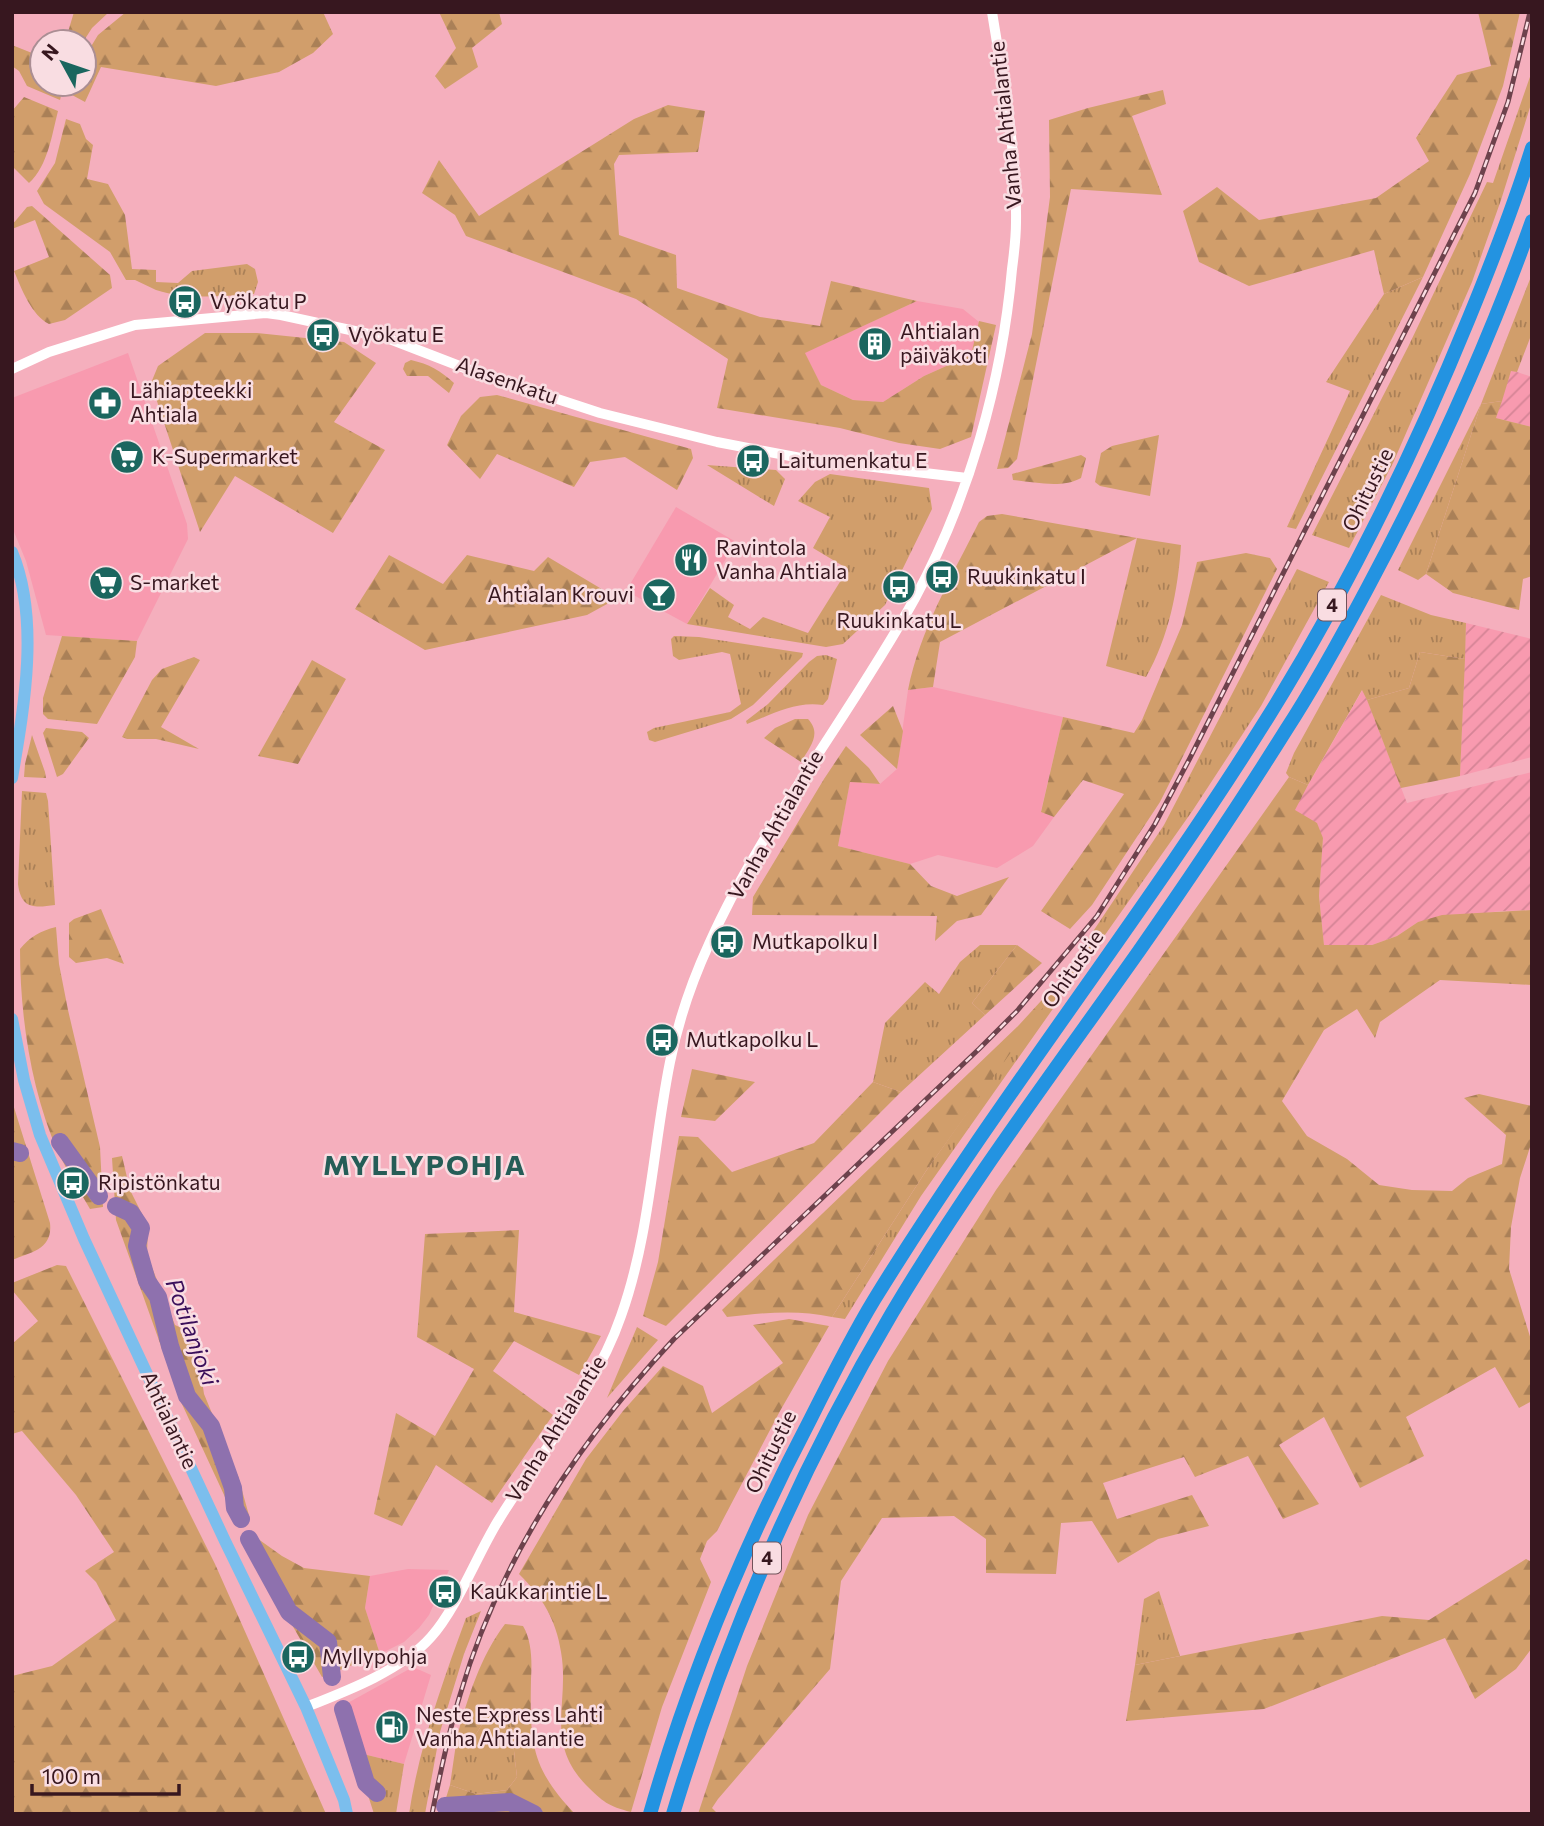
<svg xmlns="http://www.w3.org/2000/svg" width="1544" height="1826" font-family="Commissioner,sans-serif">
  <defs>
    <pattern id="industrial-furrows" width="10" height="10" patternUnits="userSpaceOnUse" patternTransform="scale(1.75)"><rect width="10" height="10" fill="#f89aaf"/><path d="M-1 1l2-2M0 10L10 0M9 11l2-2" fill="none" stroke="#d58496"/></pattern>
    <pattern id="grass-tufts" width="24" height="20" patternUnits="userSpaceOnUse" patternTransform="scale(1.75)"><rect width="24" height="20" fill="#d19e6b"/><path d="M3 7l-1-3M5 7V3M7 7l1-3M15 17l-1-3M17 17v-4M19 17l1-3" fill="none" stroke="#aa8057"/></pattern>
    <pattern id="forest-firs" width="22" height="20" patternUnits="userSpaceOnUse" patternTransform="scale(1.75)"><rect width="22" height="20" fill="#d19e6b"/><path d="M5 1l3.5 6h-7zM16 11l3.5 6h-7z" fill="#aa8057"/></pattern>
  </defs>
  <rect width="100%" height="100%" fill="#f5afbd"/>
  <path fill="#f89aaf" d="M917 301 963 309 979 322 971 355 924 376 883 402 853 400 821 385 804 353Z
    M128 353 187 524 188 539 137 641 46 635 26 561 12 527V398Z
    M676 507 736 542 687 624 626 591Z
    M933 687 1063 717 1041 811 1054 817 1033 846 997 868 938 855 910 864 838 846 850 781 880 784 897 769 908 690Z
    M408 1569 449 1570 429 1615 419 1628 404 1642 380 1654 365 1608 370 1576Z
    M413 1667 431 1675 404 1764 359 1753 344 1705Z"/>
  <path fill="url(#industrial-furrows)" d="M1511 370 1532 377V427L1496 418Z
    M1466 623 1532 639V757L1460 776Z
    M1363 689 1407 803 1532 772V910L1501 911 1418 922 1397 936 1372 945H1324L1319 896 1323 838 1294 810Z"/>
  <path fill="url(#grass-tufts)" d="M1532 71V101L1501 200 1472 282 1393 463 1349 548 1312 535 1408 347 1487 182 1493 183Z
    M247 264 255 269 258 282 254 294C221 296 188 300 156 290V282L178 283 192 271Z
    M1532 274V333L1517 372 1511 371 1502 401 1481 404 1426 574 1418 580 1398 570 1481 404Z
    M1423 277 1296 529 1287 527 1350 391 1326 382 1384 294Z
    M707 465 776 470 785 479 774 506Z
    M830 474 929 488 932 509 885 605 843 644 826 647 687 624 710 588 734 605 728 617 750 629 763 617 808 633 848 569 813 548 830 517 798 501 815 482Z
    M1137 538 1181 545C1178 590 1169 637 1146 677L1106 666Z
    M1297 569 1329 582 1261 706 1193 810 921 1196 845 1319 832 1317 926 1171 1062 978 1164 825Z
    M1381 595 1431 615 1466 623 1465 659 1420 652 1409 688 1367 700 1362 690 1308 785 1289 777 1286 773 1294 753Z
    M674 636 699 637 803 653 802 657 753 705 731 719 655 742 649 740 647 732 654 728 730 712 741 704 730 654 722 652 679 660 673 656 671 639Z
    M826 655 837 659 828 699 823 705C795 701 773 714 747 724L746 721 768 704 809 662 817 656Z
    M22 791 46 793 48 801 55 905C34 908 21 909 18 884Z
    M980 945H1017L972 1003 985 1015 901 1092 873 1082 885 1023 925 982 939 994 960 962Z
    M637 1327 658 1340 607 1398Z
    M1159 1591 1180 1656 1135 1665 1144 1599Z
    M481 1611 464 1654 440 1732 425 1814H409C419 1747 443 1681 466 1618Z
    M489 1714 510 1716 517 1777 507 1790 476 1794 450 1785 457 1737 472 1740Z
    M363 1754 404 1764 396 1814H374L367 1792Z"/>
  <path fill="url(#forest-firs)" d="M74 12H109L92 28 83 42H65Z
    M126 12H323L333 34 313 53 279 72 216 86 101 67 85 102 72 95 74 84H84V58L98 35Z
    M439 12H499L502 24 472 48 478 67 445 89 435 76 456 48Z
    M1478 12H1520L1503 86 1470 174 1423 277 1384 294 1374 250 1249 286 1199 262 1183 211 1217 187 1259 220 1376 198 1429 161 1416 138 1457 75 1491 66Z
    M12 45 42 57V84H64L60 100 27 86 19 71 12 66Z
    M1163 90 1166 104 1132 116 1162 195 1071 189 1017 459 1008 468 997 469 1032 334 1050 197 1049 120 1088 108Z
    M24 97 58 111C52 134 48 166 29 183L12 166V111Z
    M668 105 705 111 698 152 619 155 614 164 619 235 676 255 677 288 760 317 820 326 831 281 917 301 805 353 821 385 853 400 883 402 924 376 971 355 979 321 996 325 971 437 940 449 899 443 840 428 717 408 728 359 636 299 466 236 455 215 422 193 439 160 479 216 634 119Z
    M66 119 80 124 86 139 93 145 87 179 108 184 125 215 132 269 156 270V290L135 280H126L110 252 44 204 37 191 55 163Z
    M32 206 110 275 112 288 65 320 49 324C32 316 21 288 14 271L49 257 35 220 12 229V225L27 207Z
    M205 333H257L344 342 376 363 334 422 385 450 333 533 235 476 200 532 151 383 158 366Z
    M411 360C429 364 441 371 454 383L449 393 428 376H407L403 369 405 363Z
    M497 395 691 449 693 458 677 490 625 457 590 462 574 487 497 454 480 479 447 445 461 416 480 397Z
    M1502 401 1496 418 1532 427V576L1523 579 1519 610 1453 593 1426 574 1481 404Z
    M1159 435 1150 496 1100 486 1095 482 1101 453 1112 446Z
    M1081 455 1086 458 1081 478C1062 489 1034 482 1013 480L1012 474Z
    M1002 514 1137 538 940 642 933 687 908 690C920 630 952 576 979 522L987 516Z
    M1246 553 1270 558 1277 569 1160 802 1092 905 1070 929 1041 911 1124 794 1083 780 1054 817 1041 812 1063 717 1134 733 1142 720 1182 625 1197 562Z
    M389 555 443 584 467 555 534 571 548 557 610 594 607 604 587 615 425 650 355 609Z
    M62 636 137 641 135 657 97 724 48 719 43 714V698Z
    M1420 652 1465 659 1460 776 1401 788 1367 700 1409 688Z
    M194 657 200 660 161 727 199 749 156 739H127L122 737 152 680 162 669Z
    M312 660 346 679 298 764 258 756Z
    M893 706 903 731 897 769 860 735Z
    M795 719H808C822 734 810 747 801 762L764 738 775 728Z
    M46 728 82 732 89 738 63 774 57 777 43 733Z
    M32 735 45 772 46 778 24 777 25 764Z
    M846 746 869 768 880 784 850 782 838 846 910 864 931 886 957 896 1009 877 981 915 957 921 935 941 937 916 752 915 753 897 824 779Z
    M1289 777 1308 785 1295 810 1317 823 1323 838 1319 896 1324 945H1372L1397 936 1418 922 1442 915 1532 910V985L1440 980 1380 1022 1375 1038 1357 1009 1324 1030 1282 1101 1307 1136 1347 1159 1379 1185 1412 1190 1452 1191 1468 1178 1502 1164 1506 1135 1464 1098 1479 1094 1532 1106V1141L1520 1178 1511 1227 1509 1269 1532 1343V1401L1519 1408 1495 1367 1406 1417 1424 1456 1360 1488 1324 1417 1279 1445 1319 1504 1283 1519 1248 1456 1195 1477 1184 1457 1103 1483 1117 1519 1192 1495 1209 1526 1158 1539 1118 1563 1092 1521 1061 1523 1056 1574 986 1573V1539L954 1516 882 1518 841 1581 830 1669 718 1799 712 1808 718 1814H698L747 1666 808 1515 888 1361 996 1190Z
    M101 909 124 964 107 958 76 963 69 957V923L74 919Z
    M56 927 59 964 68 1010 100 1147 103 1207 90 1209C79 1190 67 1171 58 1152 31 1091 20 1016 20 949 30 937 40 931 56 927Z
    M1017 945 1042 963 985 1015 972 1003Z
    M1062 978 1052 995 926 1171 832 1317C796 1309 763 1313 727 1317L722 1310 1019 1025Z
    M692 1069 755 1082 715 1121 681 1117Z
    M873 1082 901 1092 666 1326 643 1316 658 1262 679 1136 698 1137 732 1172 814 1143Z
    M12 1101 50 1223C53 1249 32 1252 12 1260Z
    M122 1156 130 1190 148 1226 147 1255 175 1325 195 1334 204 1394 238 1476 250 1519 238 1525 181 1402 116 1220 112 1158Z
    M519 1230 514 1312 601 1336 579 1375 514 1341 493 1371 553 1415 492 1503 436 1465 402 1526 374 1514 396 1413 435 1436 474 1369 417 1337 425 1234Z
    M57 1265 66 1266 215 1564 326 1814H12V1676L52 1666 116 1620 96 1582 85 1571 114 1552 76 1495 22 1431 12 1434V1344L38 1321 12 1290V1283Z
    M789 1319 829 1326 780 1411 717 1531 707 1541 700 1559 711 1582 662 1707 631 1812C608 1806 603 1802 586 1785 544 1741 570 1703 561 1652 556 1619 542 1597 519 1574L586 1459 623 1411 663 1366 703 1386 712 1413 783 1363 753 1325Z
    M254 1536 282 1556 304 1568 370 1576 365 1608 380 1654 322 1677 245 1543Z
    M1526 1559 1532 1562V1648L1516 1669 1475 1699 1445 1638 1264 1709 1126 1721 1135 1665 1382 1616 1429 1620Z
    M505 1624 523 1626C532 1641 532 1662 531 1679 530 1741 530 1767 575 1814H441L450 1785 476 1794 507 1790 517 1777 510 1716 489 1714 472 1740 457 1737C468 1697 480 1657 505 1624Z"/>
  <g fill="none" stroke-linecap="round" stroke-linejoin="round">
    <path stroke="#8e71ae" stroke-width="18" d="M60 1142 99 1196
      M12 1151 20 1153
      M116 1206 131 1213 141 1228 137 1246 147 1281 158 1297 170 1346 187 1396 211 1426 233 1488 235 1508 241 1519
      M249 1539 289 1612 328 1642 332 1677
      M343 1709 366 1783 377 1793
      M445 1806 510 1802 534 1814"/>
    <path stroke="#fff" stroke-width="10" d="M12 369 49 352 135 325 266 313 281 315 387 338 475 372 600 413 717 442 806 459 967 478
      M306 1707C347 1691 402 1670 431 1637 457 1608 477 1555 498 1521 539 1453 595 1392 621 1316 650 1235 653 1146 670 1062 678 1022 692 981 709 944 764 821 850 716 915 598 969 498 1002 382 1012 269 1014 254 1016 237 1016 222 1017 151 1003 81 992 12"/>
    <path stroke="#7bbeed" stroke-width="12" d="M12 552C40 619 24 708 12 778
      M12 1019 24 1080 40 1135 84 1239 225 1541 306 1707 344 1800 347 1814"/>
    <path stroke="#2393e1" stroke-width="14" d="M650 1814C689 1677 745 1544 811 1418 831 1378 851 1338 874 1300 997 1100 1144 916 1268 717 1347 590 1413 455 1469 318 1492 262 1514 205 1532 148
      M673 1814C725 1641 800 1468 892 1313 967 1187 1055 1070 1139 951 1190 878 1239 805 1286 730 1316 684 1342 636 1368 587 1431 469 1487 348 1532 221"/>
    <g stroke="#6d424c" stroke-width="5">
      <path id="rail" d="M432 1814C440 1774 448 1734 460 1695 499 1560 579 1441 674 1339L979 1049 1017 1011 1097 916 1155 824 1190 758 1475 193 1508 102 1530 12"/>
    </g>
    <use href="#rail" stroke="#f9dde2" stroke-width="2.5" stroke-dasharray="8" stroke-linecap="butt"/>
  </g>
  <defs>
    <g id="bus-disc" transform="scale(1.75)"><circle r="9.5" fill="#1b665f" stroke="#f9dde2"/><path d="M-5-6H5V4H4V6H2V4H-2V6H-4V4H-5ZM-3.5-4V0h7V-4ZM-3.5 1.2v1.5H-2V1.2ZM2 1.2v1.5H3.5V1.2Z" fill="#fff"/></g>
    <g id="building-disc" transform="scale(1.75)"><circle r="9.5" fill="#1b665f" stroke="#f9dde2"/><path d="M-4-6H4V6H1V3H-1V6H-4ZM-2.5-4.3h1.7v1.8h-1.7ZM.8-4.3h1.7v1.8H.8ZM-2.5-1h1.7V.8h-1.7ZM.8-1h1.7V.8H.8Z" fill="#fff"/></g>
    <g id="pharmacy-disc" transform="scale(1.75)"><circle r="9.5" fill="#1b665f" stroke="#f9dde2"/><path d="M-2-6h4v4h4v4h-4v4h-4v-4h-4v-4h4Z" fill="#fff"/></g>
    <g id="supermarket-disc" transform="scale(1.75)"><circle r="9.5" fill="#1b665f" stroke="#f9dde2"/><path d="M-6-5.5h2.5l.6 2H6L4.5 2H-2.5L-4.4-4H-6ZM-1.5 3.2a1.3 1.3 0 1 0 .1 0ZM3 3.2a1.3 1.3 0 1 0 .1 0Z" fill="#fff"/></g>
    <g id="restaurant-disc" transform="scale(1.75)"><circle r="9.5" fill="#1b665f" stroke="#f9dde2"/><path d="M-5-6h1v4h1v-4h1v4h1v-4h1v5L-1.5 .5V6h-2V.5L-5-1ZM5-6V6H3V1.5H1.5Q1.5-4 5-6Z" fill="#fff"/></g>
    <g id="bar-disc" transform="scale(1.75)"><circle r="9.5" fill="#1b665f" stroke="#f9dde2"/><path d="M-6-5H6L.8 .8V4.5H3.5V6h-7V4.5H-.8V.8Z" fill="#fff"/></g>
    <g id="fuel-disc" transform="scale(1.75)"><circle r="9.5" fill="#1b665f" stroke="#f9dde2"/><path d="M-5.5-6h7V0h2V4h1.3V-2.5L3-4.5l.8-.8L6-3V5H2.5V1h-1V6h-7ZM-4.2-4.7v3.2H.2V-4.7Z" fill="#fff"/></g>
  </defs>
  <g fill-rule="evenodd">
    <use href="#bus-disc" x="185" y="302"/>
    <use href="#bus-disc" x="323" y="335"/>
    <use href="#building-disc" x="875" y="344"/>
    <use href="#pharmacy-disc" x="105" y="403"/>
    <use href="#supermarket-disc" x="127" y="457"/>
    <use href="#bus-disc" x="753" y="461"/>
    <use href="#restaurant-disc" x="691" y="560"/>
    <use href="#bus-disc" x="942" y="577"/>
    <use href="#supermarket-disc" x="106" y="583"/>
    <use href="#bus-disc" x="899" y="587"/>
    <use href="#bar-disc" x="659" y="595"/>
    <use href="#bus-disc" x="727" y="942"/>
    <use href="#bus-disc" x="662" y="1040"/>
    <use href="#bus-disc" x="73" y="1183"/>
    <use href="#bus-disc" x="445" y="1592"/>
    <use href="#bus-disc" x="298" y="1657"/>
    <use href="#fuel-disc" x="392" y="1727"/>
  </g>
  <g text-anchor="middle" stroke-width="5" stroke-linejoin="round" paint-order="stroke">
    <g fill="#f9dde2" stroke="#71525a" stroke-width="2">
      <rect x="1318" y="589.5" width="28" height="31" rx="5"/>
      <rect x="753" y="1542.5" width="28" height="31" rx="5"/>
    </g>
    <g font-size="19" font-weight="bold" fill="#37171f">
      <text x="1332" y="612">4</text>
      <text x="767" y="1565">4</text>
    </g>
    <g font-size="21" fill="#37171f" stroke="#f9dde2">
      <text transform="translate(1006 125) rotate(-96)" y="7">Vanha Ahtialantie</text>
      <text transform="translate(507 381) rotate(19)" y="7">Alasenkatu</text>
      <text transform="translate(1368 490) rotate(-64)" y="7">Ohitustie</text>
      <text transform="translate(776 825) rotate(-60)" y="7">Vanha Ahtialantie</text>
      <text transform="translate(1073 969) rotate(-55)" y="7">Ohitustie</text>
      <text transform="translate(169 1420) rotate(65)" y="7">Ahtialantie</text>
      <text transform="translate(556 1429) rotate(-58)" y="7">Vanha Ahtialantie</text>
      <text transform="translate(771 1452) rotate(-64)" y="7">Ohitustie</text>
    </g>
    <g font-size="21" fill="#37171f" stroke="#f9dde2" text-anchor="start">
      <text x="210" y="309">Vyökatu P</text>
      <text x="900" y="339">Ahtialan<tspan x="900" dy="24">päiväkoti</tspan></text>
      <text x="348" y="342">Vyökatu E</text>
      <text x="130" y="398">Lähiapteekki<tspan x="130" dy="24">Ahtiala</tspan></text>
      <text x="152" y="464">K-Supermarket</text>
      <text x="778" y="468">Laitumenkatu E</text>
      <text x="716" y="555">Ravintola<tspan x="716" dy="24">Vanha Ahtiala</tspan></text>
      <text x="967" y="584">Ruukinkatu I</text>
      <text x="130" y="590">S-market</text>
      <text x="634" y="602" text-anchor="end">Ahtialan Krouvi</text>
      <text x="899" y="628" text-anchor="middle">Ruukinkatu L</text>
      <text x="752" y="949">Mutkapolku I</text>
      <text x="686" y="1047">Mutkapolku L</text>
      <text x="98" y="1190">Ripistönkatu</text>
      <text x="470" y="1599">Kaukkarintie L</text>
      <text x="322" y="1664">Myllypohja</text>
      <text x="416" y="1722">Neste Express Lahti<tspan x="416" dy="24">Vanha Ahtialantie</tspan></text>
    </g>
    <g font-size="23" font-style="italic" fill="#3a0e5a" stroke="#f9dde2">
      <text transform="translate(192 1332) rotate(70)" y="8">Potilanjoki</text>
    </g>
    <g font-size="28" font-weight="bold" letter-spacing="2" fill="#255d57" stroke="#f9dde2">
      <text x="425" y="1175">MYLLYPOHJA</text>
    </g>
  </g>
  <rect width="1544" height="1826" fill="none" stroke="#37171f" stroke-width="28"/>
  <g transform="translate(63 63) rotate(310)"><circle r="33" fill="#f9dde2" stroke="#ab8e94" stroke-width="2"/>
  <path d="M0-5L12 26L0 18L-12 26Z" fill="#1b665f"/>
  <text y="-10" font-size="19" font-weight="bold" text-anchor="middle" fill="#37171f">N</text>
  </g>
  <path d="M32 1784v10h147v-10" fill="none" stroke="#37171f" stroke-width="3.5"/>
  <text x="42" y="1784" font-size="21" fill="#37171f" stroke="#f9dde2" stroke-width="5" paint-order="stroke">100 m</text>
</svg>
